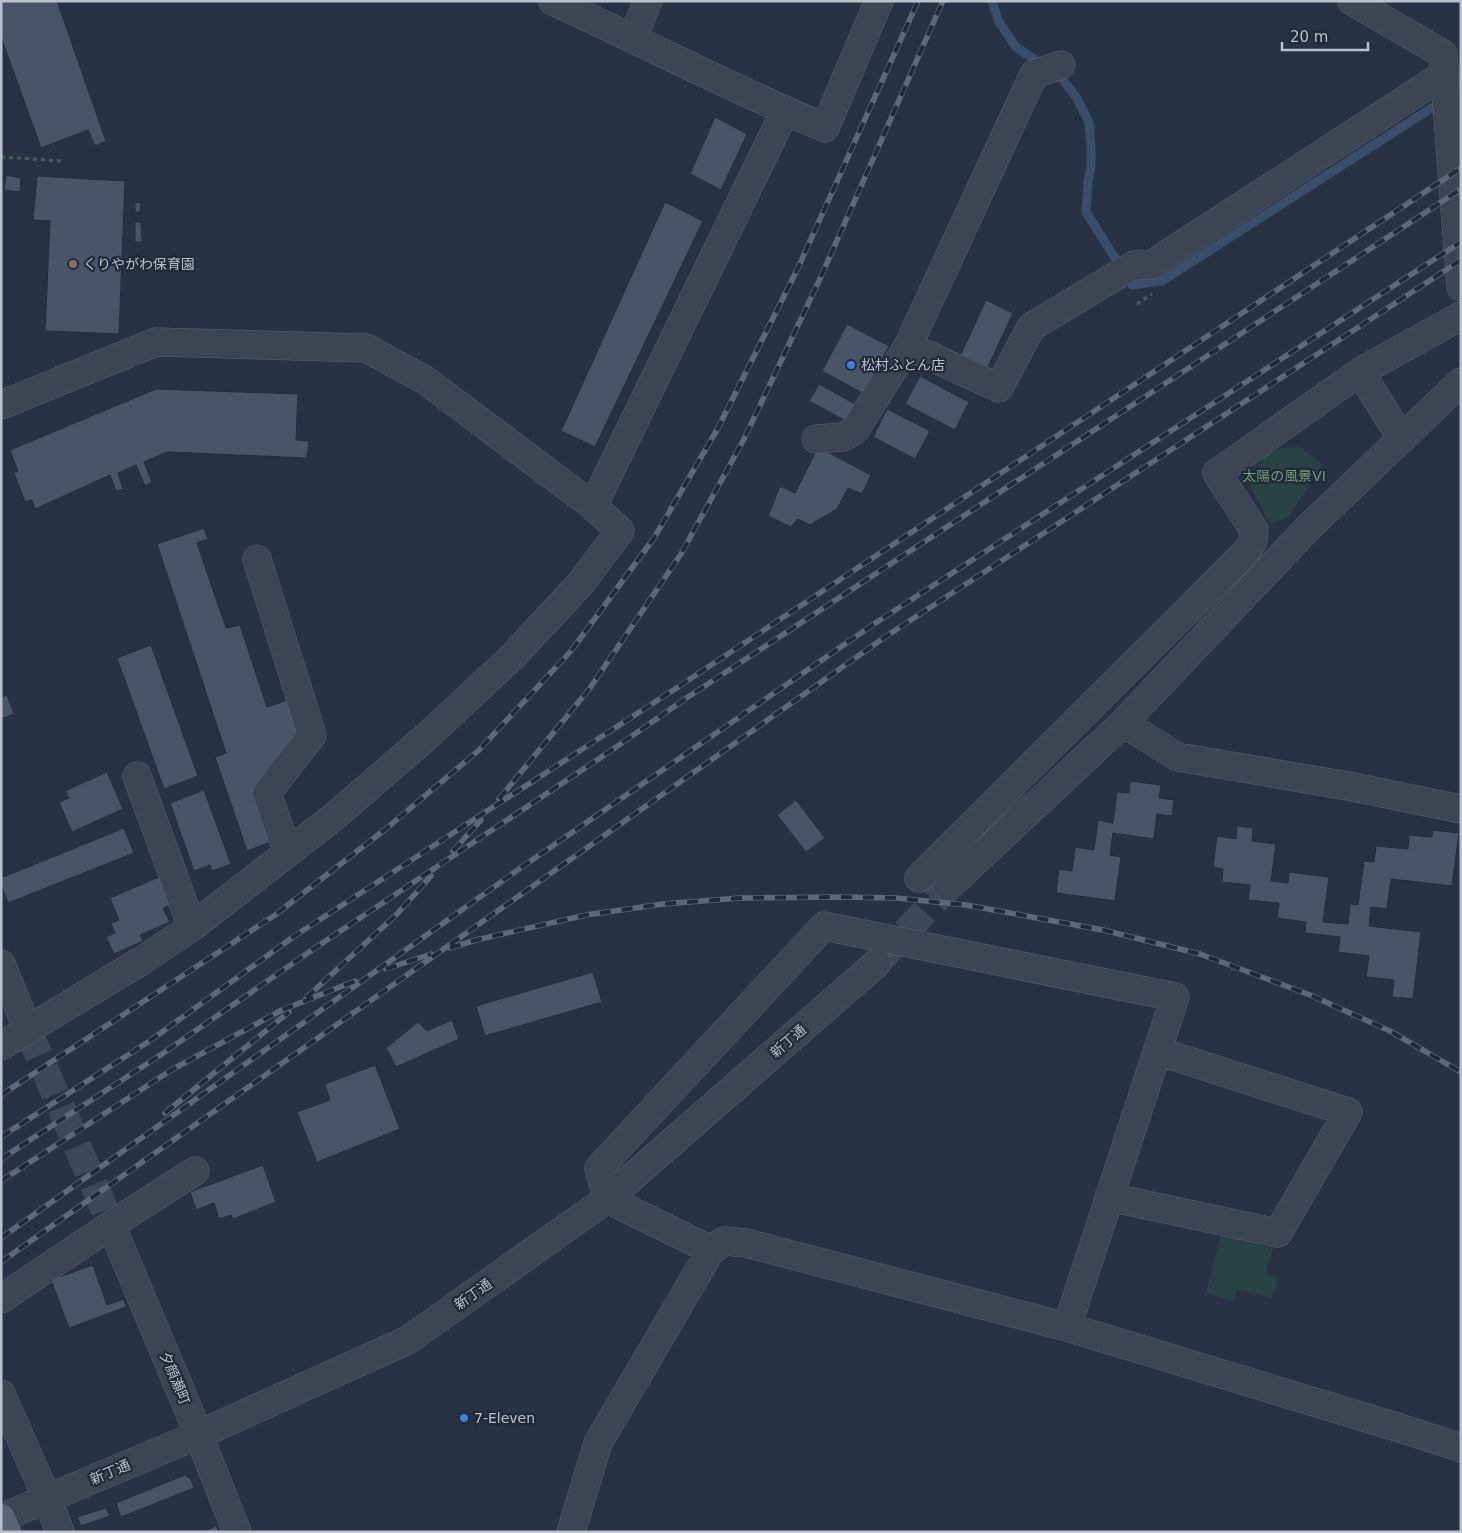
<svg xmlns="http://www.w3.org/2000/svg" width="1462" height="1533" font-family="'DejaVu Sans','Noto Sans JP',sans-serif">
  <rect width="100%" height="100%" fill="#273344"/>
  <path fill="#294245" d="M1300 447 1323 465 1288 517 1270 524 1250 485 1268 449Z
    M1221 1234 1273 1248 1266 1274 1278 1278 1272 1298 1237 1289 1234 1301 1206 1293Z"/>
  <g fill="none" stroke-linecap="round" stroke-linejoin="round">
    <path stroke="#3a4e6c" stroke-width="9" d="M992 1 999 22 1016 47 1043 65
      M1054 72 1060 76 1076 97 1089 122 1091 146V166L1088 182 1086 212 1132 285 1162 281 1461 89"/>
  </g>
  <path fill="#485569" stroke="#222c3b" d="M1 1H57L106 141 95 146 88 130 41 148 1 37Z
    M715 117 747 134 721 190 690 174Z
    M6 175 21 178 20 192 4 190Z
    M37 176 125 181 119 334 45 331 50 221 33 220Z
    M135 202 141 203 140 212H135Z
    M665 202 703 221 595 447 561 431Z
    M135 222H141L142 242H135Z
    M986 300 1013 313 987 369 960 356Z
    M847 324 889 346 864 394 822 371Z
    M920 376 969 402 955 430 905 404Z
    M819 384 855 404 846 421 809 401Z
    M156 389 298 394 296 440 309 441 307 458 167 452 144 462 152 482 145 486 136 465 118 473 123 489 116 491 110 475 35 509 32 500 25 502 14 473 18 471 10 450Z
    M887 409 930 431 915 459 873 437Z
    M818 447 871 475 862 494 848 488 837 509 810 525 798 519 791 527 768 516 780 486 795 493Z
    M204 528 208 539 197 543 226 628 240 625 267 707 294 698 307 734 260 791 276 840 247 851 215 757 226 753 157 544Z
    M151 645 198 776 164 789 117 658Z
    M7 695 14 714 1 719V698Z
    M107 772 123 809 72 832 59 802 69 798 65 791Z
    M1130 781 1161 785 1159 798 1174 800 1172 816 1157 814 1154 839 1113 833 1110 855 1121 857 1115 901 1056 893 1059 869 1072 871 1075 847 1094 850 1098 820 1113 823 1117 792 1129 793Z
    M204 790 231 864 212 871 210 865 194 871 170 803Z
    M796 800 825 838 806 852 777 815Z
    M1237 826 1253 828 1252 841 1276 844 1271 881 1288 883 1289 872 1329 877 1323 922 1348 924 1350 904 1358 905 1364 861 1374 862 1376 846 1408 849 1409 835 1432 837 1433 830 1459 833 1452 886 1391 879 1387 909 1371 907 1369 926 1421 932 1413 999 1392 997 1394 980 1366 977 1369 956 1338 952 1340 937 1305 933 1306 922 1277 918 1279 903 1248 900 1250 885 1222 882 1223 869 1213 867 1217 836 1236 839Z
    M124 828 134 853 8 903 1 885V878Z
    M159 877 171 905 163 908 170 922 140 935 143 941 114 954 106 937 115 933 111 923 119 920 110 898Z
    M593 972 602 1002 485 1036 476 1006Z
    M452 1020 459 1039 396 1067 386 1048 418 1022 427 1031Z
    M375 1065 400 1129 317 1162 297 1112 330 1100 325 1084Z
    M263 1165 276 1202 233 1219 231 1215 219 1219 214 1203 196 1210 190 1192Z
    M93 1265 107 1305 124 1299 126 1307 69 1328 51 1280Z
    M185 1475 191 1479 194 1488 121 1517 116 1503Z
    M106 1508 110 1516 81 1526 77 1517Z
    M216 1526 219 1532H202Z"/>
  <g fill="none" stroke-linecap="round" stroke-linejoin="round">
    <path stroke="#3d4859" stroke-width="28" stroke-dasharray="28 14" stroke-linecap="butt" d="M877 963 948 887
      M28 1030 111 1225"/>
    <g stroke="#5a6371" stroke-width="29">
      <path id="minor" d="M553 1C644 43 734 89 825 128L879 1
        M1352 1 1443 54
        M633 37 648 1
        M1443 54 1461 287
        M908 346 999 388 1031 327 1134 265H1151L1445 74
        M1360 372 1461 316
        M1 405 156 342 366 348 425 380 593 506 620 531 581 583 512 657 425 738 335 816 192 927 141 961 1 1046
        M816 439 843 437 855 430 908 346 1034 74 1061 65
        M593 506 785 111
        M257 559 312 735 267 793 288 853
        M1123 723 1178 757 1348 786 1461 809
        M137 776 192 927
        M919 878 1247 551 1253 541 1254 530 1217 473 1360 372 1402 439
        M948 887 1123 723 1309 527 1461 382
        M1 964 28 1030
        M1109 1197 1278 1233 1348 1112 1157 1051
        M111 1225 189 1411 237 1532
        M711 1250 724 1241 746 1243 1067 1327 1400 1428 1461 1448
        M1 1299 111 1225 195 1171
        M1 1394 47 1498 60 1532
        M1 1518 198 1435 408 1340 607 1199 877 963
        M571 1532 598 1443 711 1250 607 1199 599 1168 824 926 1175 997 1067 1327"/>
    </g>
    <g stroke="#454e5d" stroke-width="29">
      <path id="major" d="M1 1518 7 1532"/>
    </g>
    <path stroke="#475f61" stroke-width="3" stroke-dasharray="4 4" stroke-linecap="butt" d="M1 157 62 161
      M1137 304 1152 294"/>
    <use href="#minor" stroke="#3b4554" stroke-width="28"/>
    <use href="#major" stroke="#596474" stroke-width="28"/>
    <g stroke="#5d697b" stroke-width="5.5">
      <path id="rail" d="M499 799 590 688 681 554 743 441 819 281 943 1
        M453 851 481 820
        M450 948 476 940 586 915 663 904 740 898 839 897 896 898 966 905 1103 930 1200 954 1310 995 1390 1031 1461 1072
        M386 969 431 954
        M306 998 397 914 431 876
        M1 1095 275 915 387 828 479 750 571 651 654 538 718 428 798 268 918 1
        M165 1113 289 1012
        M1 1137 151 1040 293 937 678 687 1461 168
        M1 1159 162 1054 315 948 609 752 685 699 1461 189
        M1 1181 173 1069 282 1010 355 981
        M1 1238 522 867 877 622 1461 242
        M1 1262 885 637 1461 260"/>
    </g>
    <use href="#rail" stroke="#202a39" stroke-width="4" stroke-dasharray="11" stroke-linecap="butt"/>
  </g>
  <circle fill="#8d6e63" stroke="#202a39" stroke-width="2" cx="73" cy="264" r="5"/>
  <g fill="#3f7fe0" stroke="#202a39" stroke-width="2">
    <circle cx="851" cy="365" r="5"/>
    <circle cx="464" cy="1418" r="5"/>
  </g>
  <g text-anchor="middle" stroke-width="4.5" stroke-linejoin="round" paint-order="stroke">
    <g font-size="14" fill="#b9c1cd" stroke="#202a39" text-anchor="start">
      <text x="83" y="269">くりやがわ保育園</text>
      <text x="861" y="370">松村ふとん店</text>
      <text x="474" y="1423">7-Eleven</text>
    </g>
    <g font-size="14" fill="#6f9f7a" stroke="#202a39">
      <text x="1284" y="481">太陽の風景VI</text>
    </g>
    <g font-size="14" fill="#b9c1cd" stroke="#202a39">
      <text transform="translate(788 1041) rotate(-41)" y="5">新丁通</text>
      <text transform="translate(473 1294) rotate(-35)" y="5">新丁通</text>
      <text transform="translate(175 1378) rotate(67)" y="5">夕顔瀬町</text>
      <text transform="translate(110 1472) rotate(-23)" y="5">新丁通</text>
    </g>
  </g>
  <rect width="1462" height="1533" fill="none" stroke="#b9c1cd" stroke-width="5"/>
  <path d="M1282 42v8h86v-8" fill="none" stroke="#b9c1cd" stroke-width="2.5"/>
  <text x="1290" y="42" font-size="15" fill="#b9c1cd" stroke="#202a39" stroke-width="4" paint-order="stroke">20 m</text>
</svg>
